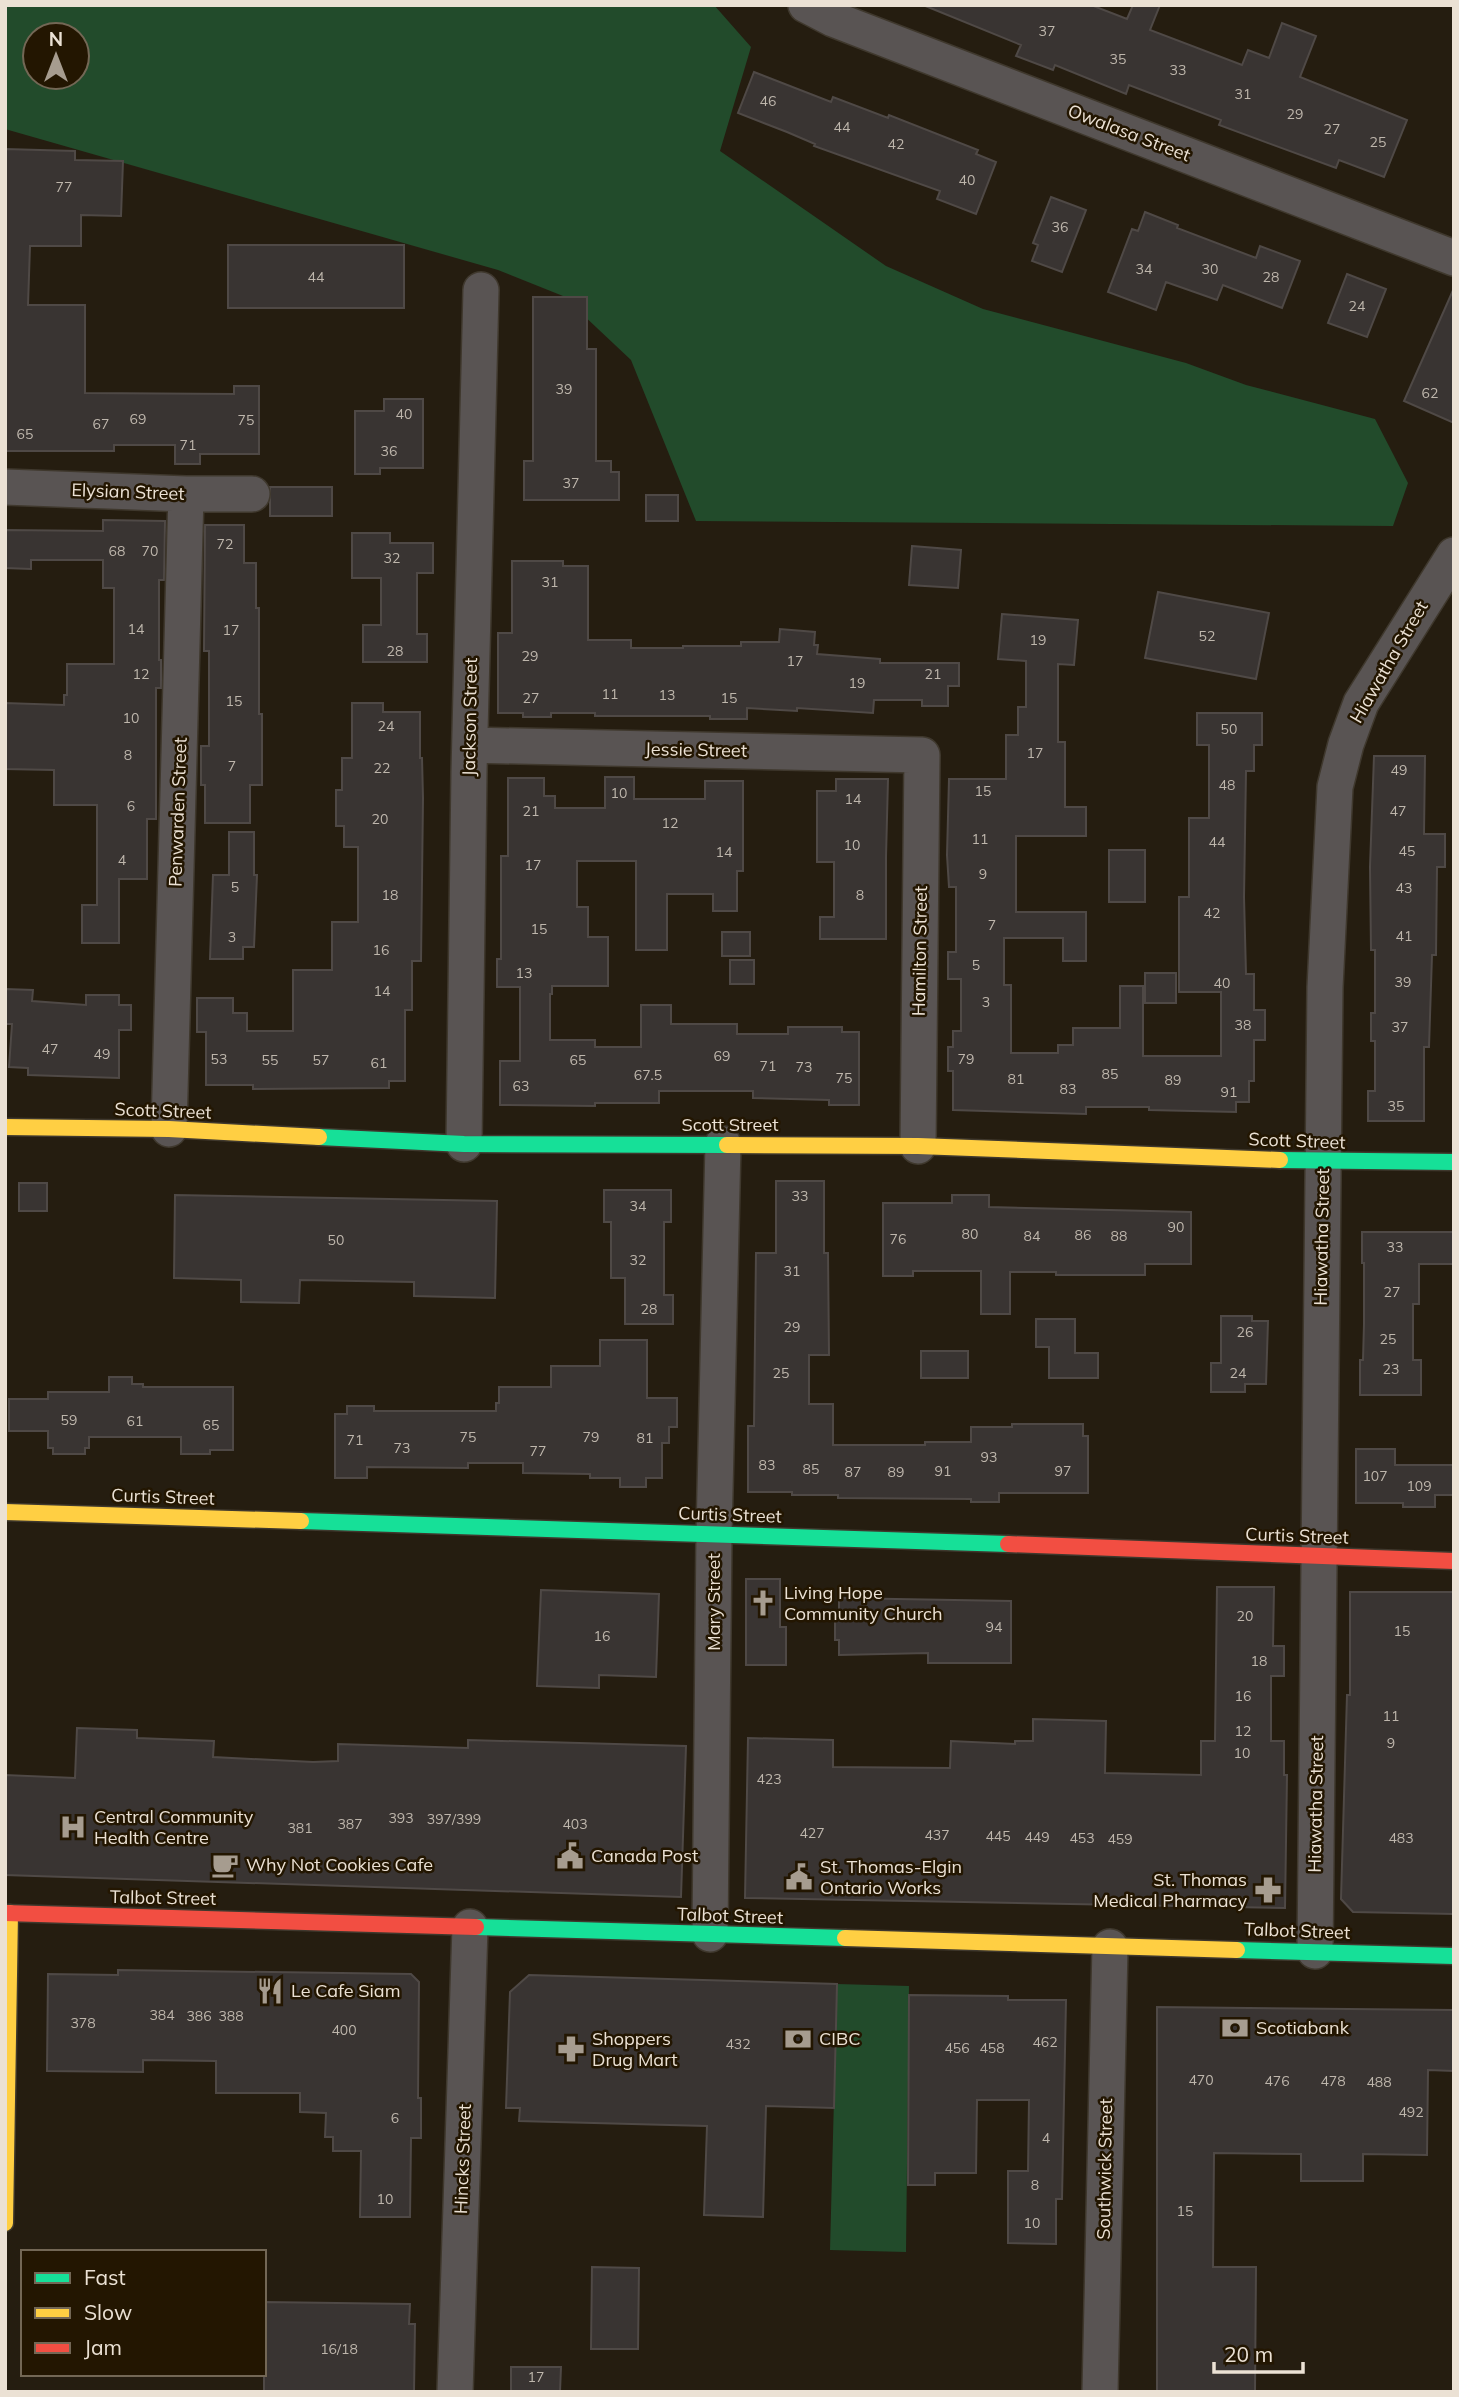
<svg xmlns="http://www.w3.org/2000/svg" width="1459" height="2397" font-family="Mulish,sans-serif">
  <rect width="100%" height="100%" fill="#251d10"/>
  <path fill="#224b2b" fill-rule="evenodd" d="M5 5H714L751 47 720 151 886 266 983 309 1186 363 1246 385 1375 419 1408 483 1393 526 696 521 631 360 563 296 498 270 5 129ZM35 35H77V77H35Z
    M837 1984 909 1986 906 2252 830 2250Z"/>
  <path fill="#393432" stroke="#4f4946" stroke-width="2" d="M923 5H1091L1127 19 1133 5H1160L1150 30 1242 65 1248 50 1269 58 1282 23 1316 36 1300 77 1407 120 1384 177 1339 160 1336 168 1219 125 1221 120 1129 85 1126 94 1055 65 1053 70 1016 56 1021 45Z
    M754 72 831 102 833 97 888 118 889 115 978 150 976 154 996 162 976 214 937 199 940 191 814 146 815 144 787 132 738 113Z
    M5 149 75 151V160L123 161 121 216 81 215V246H30L28 305H85V393L234 394V386H259V454H200V464H175V445H114V451H5Z
    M1051 197 1086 210 1062 272 1032 261 1038 245 1033 243Z
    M1145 212 1178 225 1177 228 1256 258 1260 246 1300 261 1282 308 1223 285 1217 300 1166 282 1156 310 1108 292 1132 229 1138 231Z
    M228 245H404V308H228Z
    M1347 274 1386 289 1367 337 1328 323Z
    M1454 288V423L1404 401Z
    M533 297H587V349H596V461H611V472H619V500H524V461H533Z
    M384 399H423V468H380V474H355V411H384Z
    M270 487H332V516H270Z
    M646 495H678V521H646Z
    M103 520 165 521 164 580H159V660H161V688H156V819H147V879H119V943H82V905H97V805H54V770L5 769V703L64 705V695H67V664H114V588H103V560H31V569L5 568V530L103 531Z
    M205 525H244V563H256V608H259V714H262V785H250V823H205V785H201V746H209V651H204Z
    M352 533H390V543H433V573H417V634H427V662H363V625H381V578H352Z
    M912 546 961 550 958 588 909 585Z
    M512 561H563V566H588V640H631V648H683V646H741V642H779L780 629 815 632 814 645H818L817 654 880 659V663H959V686H948V706H922V700H874L873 713 797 708V711L747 708V719H710V716H595V713H551V717H523V713H498V633H512Z
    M1158 592 1269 613 1256 679 1145 658Z
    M1002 614 1078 620 1074 665 1058 664V742H1065V807H1086V836H1016V912H1086V961H1063V938H1004V985H1011V1053H1058V1045H1073V1028H1120V986H1143V1056H1221V992H1179V897H1189V818H1209V745H1197V713H1262V745H1254V771H1246L1244 897 1246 974H1254V1010H1265V1040H1254V1081H1249V1102H1236V1112L1149 1110V1107H1086V1114L953 1110V1071H948V1047H953V1031H961V979H948V952H956V887H949L947 855 949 779H1006V735H1018V707H1026V661L998 659Z
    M352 703H383V712H420V758H422L423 798 421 961H412V1010H405V1081H389V1088L253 1089V1085H206V1032H197V998H233V1013H247V1031H293V970H332V922H358V847H344V826H336V790H342V758H352Z
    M1374 756H1425L1424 834H1445V867H1437L1436 955H1432L1429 1047H1424V1121H1368V1091H1375V1041H1371V1013H1375V950H1371L1370 867Z
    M605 777H634V799H705V781H743V871H737V911H713V894H667V950H636V861H577V907H588V937H608V986H552V994H550V1040H595V1047H641V1005H671V1024H737V1034H788V1027H842V1032H859V1105H829V1100L753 1098V1091H659V1103H595V1106L500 1105V1061H520V987H497V959H501V856H508V778H544V796H555V808H605Z
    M836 779H888L886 857V939H820V917H834V862H817V791H836Z
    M229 832H254V875H257L254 947H243V959H210L213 875H229Z
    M1109 850H1145V902H1109Z
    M722 932H750V956H722Z
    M730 960H754V984H730Z
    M1145 973H1176V1003H1145Z
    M5 989 33 990 32 1001 86 1005V995H119V1005H131V1030H119V1078L28 1075V1068L9 1067 12 1024H5Z
    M776 1181H824V1253H828L829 1355H809V1404H833V1445H925V1442H971V1427H1012V1424H1083V1436H1088V1493H999V1502H971V1499L838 1498V1495H792V1492H748V1426H754L756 1253H776Z
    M19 1183H47V1211H19Z
    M604 1190H671V1222H664V1295H673V1324H625V1278H611V1222H604Z
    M175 1195 497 1201 495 1298 414 1296V1282L300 1280 299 1303 241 1302V1280L174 1278Z
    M952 1195H989V1207L1191 1212V1264H1145V1275H1056V1272H1010V1314H981V1271H913V1276H883V1203H952Z
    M1362 1232H1454V1264H1419V1304H1413V1360H1421V1395H1360V1360H1363L1364 1324V1263H1362Z
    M1221 1316H1252V1321H1268L1266 1384H1245V1392H1211V1363H1221Z
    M1036 1319H1075V1353H1098V1378H1049V1347H1036Z
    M600 1340H647V1398H677V1427H669V1443H662V1478H646V1487H620V1478H590V1474L523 1473V1463H468V1468L367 1467V1478H335V1414H347V1406H374V1411H496V1403H499V1387H551V1366H600Z
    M921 1351H968V1378H921Z
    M109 1377H132V1384H143V1387H233V1450H210V1454H181V1437H89V1448H85V1454H53V1448H48V1431H9V1399H48V1392H109Z
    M1356 1449H1395V1465H1454V1495H1435V1507H1403V1503H1356Z
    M746 1579H780V1627H786V1665H746Z
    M1217 1587H1274L1273 1646H1284V1676H1271V1741H1284V1775H1287L1285 1908 745 1898 748 1738 833 1740V1767L950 1768 951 1741 1015 1744V1741H1033V1719L1106 1721 1105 1773 1201 1775V1741H1215Z
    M541 1590 659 1594 656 1677 599 1675V1688L537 1686Z
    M1350 1592H1454V1914L1353 1912 1341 1899 1347 1695H1350Z
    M839 1598 1011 1601V1663H928V1653L839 1655V1640H835V1612H839Z
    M77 1728 137 1730V1738L214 1741 213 1757 313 1762 338 1761V1744L468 1748V1740L686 1746 681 1897 5 1875V1775L75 1778Z
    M118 1970 411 1974 419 1982 418 2098H421V2138H411L410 2217H360L361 2151H333V2137H325L326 2113 300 2112V2093H216V2061L143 2060V2072L47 2071 48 1974 118 1975Z
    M529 1975 837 1984 834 2108 766 2106 763 2217 704 2215 707 2126 519 2121 520 2108H506L510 1992Z
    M909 1995 1008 1996V2000H1066L1062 2199H1056V2244L1008 2243V2171H1028L1029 2100H977L976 2173H935V2185H908Z
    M1157 2007 1454 2010V2071L1428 2070 1427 2155 1363 2154V2181H1301V2154L1214 2153 1213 2267H1256L1255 2392H1157Z
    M592 2267 639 2268 638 2349H591Z
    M264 2302 410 2304 409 2324H415L414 2392H264Z
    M511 2367H561L560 2392H511Z"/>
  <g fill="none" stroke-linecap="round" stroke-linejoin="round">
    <g stroke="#3f382d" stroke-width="38">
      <path id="street" d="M806 5 833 19 1454 258
        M5 487 186 494H252
        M470 745 922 755 918 1146
        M169 1129 186 494
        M464 1144 469 772 481 290
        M710 1934 714 1534 723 1144
        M1315 1951 1325 987 1335 787 1346 744 1361 703 1454 555
        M455 2392 470 1927
        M1100 2392 1110 1947"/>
    </g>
    <g stroke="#3f382d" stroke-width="19">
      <path id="fast" d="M319 1137 464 1144 727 1145
        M1280 1160 1454 1162
        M301 1521 1008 1544
        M476 1927 845 1938
        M1237 1950 1454 1956"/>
    </g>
    <g stroke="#3f382d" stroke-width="19">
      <path id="slow" d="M5 1127 169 1129 319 1137
        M727 1145 918 1146 1280 1160
        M5 1512 301 1521
        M845 1938 1237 1950
        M5 2223 10 1913"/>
    </g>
    <g stroke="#3f382d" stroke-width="19">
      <path id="jam" d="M1008 1544 1454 1561
        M5 1913 476 1927"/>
    </g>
    <use href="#street" stroke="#595453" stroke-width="35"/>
    <use href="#fast" stroke="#16e098" stroke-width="16"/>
    <use href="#slow" stroke="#ffcf43" stroke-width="16"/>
    <use href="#jam" stroke="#f24e42" stroke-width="16"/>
  </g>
  <defs>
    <g id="church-bare" transform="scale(2.1)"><path d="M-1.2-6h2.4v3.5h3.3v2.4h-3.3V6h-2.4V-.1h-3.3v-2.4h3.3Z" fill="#a69c8f" stroke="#231601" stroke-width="2.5" paint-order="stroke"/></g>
    <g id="hospital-bare" transform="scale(2.1)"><path d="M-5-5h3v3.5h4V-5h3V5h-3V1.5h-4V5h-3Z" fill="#a69c8f" stroke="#231601" stroke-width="2.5" paint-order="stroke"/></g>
    <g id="civic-bare" transform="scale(2.1)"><path d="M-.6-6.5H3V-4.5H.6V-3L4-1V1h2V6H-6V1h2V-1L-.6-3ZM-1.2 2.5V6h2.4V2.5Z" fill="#a69c8f" stroke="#231601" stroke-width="2.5" paint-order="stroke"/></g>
    <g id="cafe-bare" transform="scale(2.1)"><path d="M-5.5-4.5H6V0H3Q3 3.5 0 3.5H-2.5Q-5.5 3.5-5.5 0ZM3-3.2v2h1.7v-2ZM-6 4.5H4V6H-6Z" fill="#a69c8f" stroke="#231601" stroke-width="2.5" paint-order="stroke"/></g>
    <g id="pharmacy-bare" transform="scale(2.1)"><path d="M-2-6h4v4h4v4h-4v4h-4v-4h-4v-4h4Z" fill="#a69c8f" stroke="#231601" stroke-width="2.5" paint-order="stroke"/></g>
    <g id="restaurant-bare" transform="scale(2.1)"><path d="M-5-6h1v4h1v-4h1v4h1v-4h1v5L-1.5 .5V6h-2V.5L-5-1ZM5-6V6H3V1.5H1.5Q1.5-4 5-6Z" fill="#a69c8f" stroke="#231601" stroke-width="2.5" paint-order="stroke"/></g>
    <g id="bank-bare" transform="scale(2.1)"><path d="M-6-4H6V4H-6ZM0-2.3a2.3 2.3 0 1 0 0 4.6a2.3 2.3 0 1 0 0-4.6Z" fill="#a69c8f" stroke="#231601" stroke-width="2.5" paint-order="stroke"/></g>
  </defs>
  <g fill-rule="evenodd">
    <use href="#church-bare" x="763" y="1603"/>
    <use href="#hospital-bare" x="73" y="1827"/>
    <use href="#civic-bare" x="570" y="1856"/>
    <use href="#cafe-bare" x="225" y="1865"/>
    <use href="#civic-bare" x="799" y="1877"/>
    <use href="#pharmacy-bare" x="1268" y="1890"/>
    <use href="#restaurant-bare" x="270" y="1991"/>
    <use href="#bank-bare" x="1235" y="2028"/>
    <use href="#bank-bare" x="798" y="2039"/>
    <use href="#pharmacy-bare" x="571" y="2049"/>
  </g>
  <g text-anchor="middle" stroke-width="5" stroke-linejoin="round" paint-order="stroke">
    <g font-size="14" fill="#beb6ac">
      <text x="1047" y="36">37</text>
      <text x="1118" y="64">35</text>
      <text x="1178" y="75">33</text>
      <text x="1243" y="99">31</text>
      <text x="768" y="106">46</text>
      <text x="1295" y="119">29</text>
      <text x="842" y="132">44</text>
      <text x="1332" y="134">27</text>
      <text x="1378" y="147">25</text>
      <text x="896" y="149">42</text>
      <text x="967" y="185">40</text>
      <text x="64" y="192">77</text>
      <text x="1060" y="232">36</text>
      <text x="1144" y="274">34</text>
      <text x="1210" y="274">30</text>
      <text x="316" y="282">44</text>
      <text x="1271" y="282">28</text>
      <text x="1357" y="311">24</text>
      <text x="564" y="394">39</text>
      <text x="1430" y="398">62</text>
      <text x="404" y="419">40</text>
      <text x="138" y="424">69</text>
      <text x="246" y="425">75</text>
      <text x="101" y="429">67</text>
      <text x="25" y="439">65</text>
      <text x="188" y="450">71</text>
      <text x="389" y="456">36</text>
      <text x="571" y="488">37</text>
      <text x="225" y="549">72</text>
      <text x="117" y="556">68</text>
      <text x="150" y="556">70</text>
      <text x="392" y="563">32</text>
      <text x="550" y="587">31</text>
      <text x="136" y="634">14</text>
      <text x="231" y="635">17</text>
      <text x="1207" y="641">52</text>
      <text x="1038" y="645">19</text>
      <text x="395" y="656">28</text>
      <text x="530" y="661">29</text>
      <text x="795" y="666">17</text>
      <text x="141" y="679">12</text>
      <text x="933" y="679">21</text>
      <text x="857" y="688">19</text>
      <text x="610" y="699">11</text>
      <text x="667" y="700">13</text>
      <text x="531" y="703">27</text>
      <text x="729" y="703">15</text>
      <text x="234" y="706">15</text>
      <text x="131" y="723">10</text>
      <text x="386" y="731">24</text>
      <text x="1229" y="734">50</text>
      <text x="1035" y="758">17</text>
      <text x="128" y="760">8</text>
      <text x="232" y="771">7</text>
      <text x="382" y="773">22</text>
      <text x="1399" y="775">49</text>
      <text x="1227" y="790">48</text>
      <text x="983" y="796">15</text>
      <text x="619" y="798">10</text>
      <text x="853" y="804">14</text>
      <text x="131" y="811">6</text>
      <text x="531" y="816">21</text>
      <text x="1398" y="816">47</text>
      <text x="380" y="824">20</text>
      <text x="670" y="828">12</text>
      <text x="980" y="844">11</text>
      <text x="1217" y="847">44</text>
      <text x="852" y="850">10</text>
      <text x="1407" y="856">45</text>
      <text x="724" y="857">14</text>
      <text x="122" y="865">4</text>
      <text x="533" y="870">17</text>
      <text x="983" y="879">9</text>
      <text x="235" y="892">5</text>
      <text x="1404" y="893">43</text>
      <text x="390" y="900">18</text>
      <text x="860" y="900">8</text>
      <text x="1212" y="918">42</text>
      <text x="992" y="930">7</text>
      <text x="539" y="934">15</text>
      <text x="1404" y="941">41</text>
      <text x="232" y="942">3</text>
      <text x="381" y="955">16</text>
      <text x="976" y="970">5</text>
      <text x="524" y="978">13</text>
      <text x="1403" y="987">39</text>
      <text x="1222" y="988">40</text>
      <text x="382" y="996">14</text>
      <text x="986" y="1007">3</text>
      <text x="1243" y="1030">38</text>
      <text x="1400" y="1032">37</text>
      <text x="50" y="1054">47</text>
      <text x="102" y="1059">49</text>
      <text x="722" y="1061">69</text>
      <text x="219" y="1064">53</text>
      <text x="966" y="1064">79</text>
      <text x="270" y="1065">55</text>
      <text x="321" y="1065">57</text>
      <text x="578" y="1065">65</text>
      <text x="379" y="1068">61</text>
      <text x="768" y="1071">71</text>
      <text x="804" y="1072">73</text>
      <text x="1110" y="1079">85</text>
      <text x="648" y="1080">67.5</text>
      <text x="844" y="1083">75</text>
      <text x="1016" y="1084">81</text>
      <text x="1173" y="1085">89</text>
      <text x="521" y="1091">63</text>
      <text x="1068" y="1094">83</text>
      <text x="1229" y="1097">91</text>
      <text x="1396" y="1111">35</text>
      <text x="800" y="1201">33</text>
      <text x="638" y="1211">34</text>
      <text x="1176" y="1232">90</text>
      <text x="970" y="1239">80</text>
      <text x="1083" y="1240">86</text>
      <text x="1032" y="1241">84</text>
      <text x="1119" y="1241">88</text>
      <text x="898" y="1244">76</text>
      <text x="336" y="1245">50</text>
      <text x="1395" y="1252">33</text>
      <text x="638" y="1265">32</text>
      <text x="792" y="1276">31</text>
      <text x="1392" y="1297">27</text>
      <text x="649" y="1314">28</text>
      <text x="792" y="1332">29</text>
      <text x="1245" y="1337">26</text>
      <text x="1388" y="1344">25</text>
      <text x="1391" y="1374">23</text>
      <text x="781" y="1378">25</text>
      <text x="1238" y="1378">24</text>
      <text x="69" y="1425">59</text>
      <text x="135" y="1426">61</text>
      <text x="211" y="1430">65</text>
      <text x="468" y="1442">75</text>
      <text x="591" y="1442">79</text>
      <text x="645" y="1443">81</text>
      <text x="355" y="1445">71</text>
      <text x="402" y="1453">73</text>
      <text x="538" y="1456">77</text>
      <text x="989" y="1462">93</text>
      <text x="767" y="1470">83</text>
      <text x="811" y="1474">85</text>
      <text x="943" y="1476">91</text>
      <text x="1063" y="1476">97</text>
      <text x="853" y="1477">87</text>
      <text x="896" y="1477">89</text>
      <text x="1375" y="1481">107</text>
      <text x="1419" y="1491">109</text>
      <text x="1245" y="1621">20</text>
      <text x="994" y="1632">94</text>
      <text x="1402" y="1636">15</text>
      <text x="602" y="1641">16</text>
      <text x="1259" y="1666">18</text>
      <text x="1243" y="1701">16</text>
      <text x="1391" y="1721">11</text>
      <text x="1243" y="1736">12</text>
      <text x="1391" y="1748">9</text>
      <text x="1242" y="1758">10</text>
      <text x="769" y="1784">423</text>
      <text x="401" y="1823">393</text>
      <text x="454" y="1824">397/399</text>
      <text x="350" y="1829">387</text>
      <text x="575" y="1829">403</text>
      <text x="300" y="1833">381</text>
      <text x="812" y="1838">427</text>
      <text x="937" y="1840">437</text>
      <text x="998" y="1841">445</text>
      <text x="1037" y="1842">449</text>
      <text x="1082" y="1843">453</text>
      <text x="1401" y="1843">483</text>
      <text x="1120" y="1844">459</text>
      <text x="162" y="2020">384</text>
      <text x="199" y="2021">386</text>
      <text x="231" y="2021">388</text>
      <text x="83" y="2028">378</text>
      <text x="344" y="2035">400</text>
      <text x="1045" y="2047">462</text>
      <text x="738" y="2049">432</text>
      <text x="957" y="2053">456</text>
      <text x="992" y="2053">458</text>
      <text x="1201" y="2085">470</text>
      <text x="1277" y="2086">476</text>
      <text x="1333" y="2086">478</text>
      <text x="1379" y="2087">488</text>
      <text x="1411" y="2117">492</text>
      <text x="395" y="2123">6</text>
      <text x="1046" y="2143">4</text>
      <text x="1035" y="2190">8</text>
      <text x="385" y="2204">10</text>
      <text x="1185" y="2216">15</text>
      <text x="1032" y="2228">10</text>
      <text x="339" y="2354">16/18</text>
      <text x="536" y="2382">17</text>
    </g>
    <g font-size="18" fill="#ebe1d4" stroke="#231601">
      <text transform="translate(1129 133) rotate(21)" y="6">Owalasa Street</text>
      <text transform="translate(128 492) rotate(2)" y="6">Elysian Street</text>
      <text transform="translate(1389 662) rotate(-60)" y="6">Hiawatha Street</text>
      <text transform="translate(470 717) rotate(-89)" y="6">Jackson Street</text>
      <text transform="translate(696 750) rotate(1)" y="6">Jessie Street</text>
      <text transform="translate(178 812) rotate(-88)" y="6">Penwarden Street</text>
      <text transform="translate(920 951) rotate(-89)" y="6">Hamilton Street</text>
      <text transform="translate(163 1111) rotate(2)" y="6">Scott Street</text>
      <text x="730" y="1131">Scott Street</text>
      <text transform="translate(1297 1141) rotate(2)" y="6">Scott Street</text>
      <text transform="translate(1322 1237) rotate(-89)" y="6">Hiawatha Street</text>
      <text transform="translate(163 1497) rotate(2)" y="6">Curtis Street</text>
      <text transform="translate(730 1515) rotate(2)" y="6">Curtis Street</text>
      <text transform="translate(1297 1536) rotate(2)" y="6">Curtis Street</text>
      <text transform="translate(714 1602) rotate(-90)" y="6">Mary Street</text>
      <text transform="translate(1316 1804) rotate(-89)" y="6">Hiawatha Street</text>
      <text transform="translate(163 1898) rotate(1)" y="6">Talbot Street</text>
      <text transform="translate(730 1916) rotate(2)" y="6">Talbot Street</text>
      <text transform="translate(1297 1931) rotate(2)" y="6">Talbot Street</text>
      <text transform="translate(463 2159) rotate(-88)" y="6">Hincks Street</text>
      <text transform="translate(1105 2169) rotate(-89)" y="6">Southwick Street</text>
    </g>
    <g font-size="18" fill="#ebe1d4" stroke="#231601" text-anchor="start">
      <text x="784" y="1599">Living Hope<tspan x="784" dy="21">Community Church</tspan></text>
      <text x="94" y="1823">Central Community<tspan x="94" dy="21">Health Centre</tspan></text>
      <text x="591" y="1862">Canada Post</text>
      <text x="246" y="1871">Why Not Cookies Cafe</text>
      <text x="820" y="1873">St. Thomas-Elgin<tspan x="820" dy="21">Ontario Works</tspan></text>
      <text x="1247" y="1886" text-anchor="end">St. Thomas<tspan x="1247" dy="21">Medical Pharmacy</tspan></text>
      <text x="291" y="1997">Le Cafe Siam</text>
      <text x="1256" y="2034">Scotiabank</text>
      <text x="592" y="2045">Shoppers<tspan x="592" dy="21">Drug Mart</tspan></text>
      <text x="819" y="2045">CIBC</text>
    </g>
  </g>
  <rect width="1459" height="2397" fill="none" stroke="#ebe1d4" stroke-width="14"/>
  <rect x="21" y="2250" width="245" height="126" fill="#231601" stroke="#736755" stroke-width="2"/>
  <rect x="35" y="2273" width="35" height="10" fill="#16e098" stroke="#736755" stroke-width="2"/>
  <text x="84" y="2285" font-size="21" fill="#ebe1d4">Fast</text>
  <rect x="35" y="2308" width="35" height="10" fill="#ffcf43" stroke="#736755" stroke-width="2"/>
  <text x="84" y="2320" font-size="21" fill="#ebe1d4">Slow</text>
  <rect x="35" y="2343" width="35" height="10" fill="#f24e42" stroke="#736755" stroke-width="2"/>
  <text x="84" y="2355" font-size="21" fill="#ebe1d4">Jam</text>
  <g transform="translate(56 56)"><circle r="33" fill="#231601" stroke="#736755" stroke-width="2"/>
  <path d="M0-5L12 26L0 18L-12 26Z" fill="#a69c8f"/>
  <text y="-10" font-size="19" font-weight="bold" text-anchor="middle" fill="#ebe1d4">N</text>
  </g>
  <path d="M1214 2362v10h89v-10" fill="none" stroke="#ebe1d4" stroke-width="3.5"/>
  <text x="1224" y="2362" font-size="21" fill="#ebe1d4" stroke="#231601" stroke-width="5" paint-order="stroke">20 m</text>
</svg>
